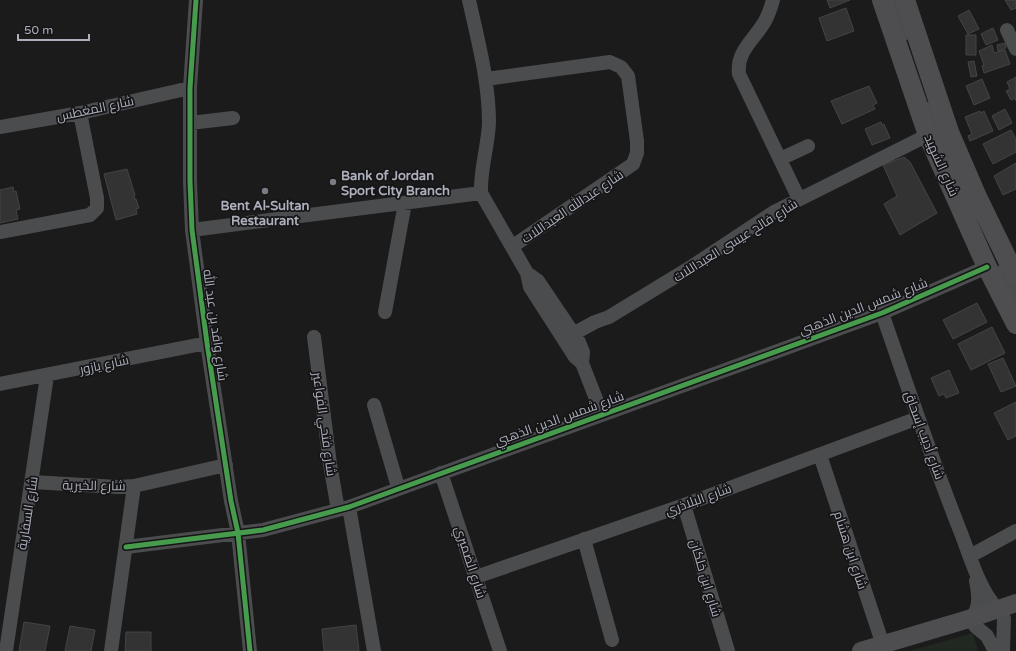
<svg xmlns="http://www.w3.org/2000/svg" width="1016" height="651" font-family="'Varela Round',Cairo,sans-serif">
  <rect width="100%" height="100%" fill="#1b1b1b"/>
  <path fill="#212822" d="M973 633 978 651H909Z"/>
  <path fill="#333" stroke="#434447" d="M827 0H850L830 8Z
    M1005 0H1016V8L1011 10Z
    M846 8 854 31 827 41 819 18Z
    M969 10 979 29 968 34 958 16Z
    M993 28 998 40 986 45 981 34Z
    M966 35H976V55H966Z
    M1005 43 1006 48 998 51 997 45Z
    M992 45 994 53 1005 50 1010 64 984 73 982 66 984 65 979 51Z
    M974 61 977 76 971 77 968 62Z
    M1016 77V101L1015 98 1011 100 1006 91 1010 89 1007 82Z
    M982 79 990 98 974 105 966 86Z
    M869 86 877 103 873 105 875 109 842 124 831 101Z
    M1005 109 1012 123 999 130 992 116Z
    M980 111 981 113 984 111 993 131 970 141 968 136 972 134 965 117Z
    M881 122 882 125 884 124 890 138 872 145 865 129Z
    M1011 130 1016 139V152L993 164 983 144Z
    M904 157 910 162 937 213 900 235 884 204 897 196 883 165Z
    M1016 163V189L1003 195 994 176Z
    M127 169 135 195 134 196 135 199H136L139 208 136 209 137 214 116 220 104 174Z
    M13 187 14 192 16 191 20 209 16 210 18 219 0 223V190Z
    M977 303 987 322 953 339 943 320Z
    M992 327 1005 353 971 370 958 344Z
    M1003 358 1016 386 1001 392 988 364Z
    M949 370 959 393 946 398 944 394 939 396 931 378Z
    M1016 402V436L1008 440 994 413Z
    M24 622 50 626 45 651H19Z
    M356 625 359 651H324L322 629Z
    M70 626 95 630 91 651H65Z
    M126 632H151V651H125Z"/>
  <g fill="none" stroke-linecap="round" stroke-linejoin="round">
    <path stroke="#4b4c4e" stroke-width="14" d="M196 0 190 88V181L192 230 207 343 231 501 238 533 250 651
      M469 0C478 41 489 81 489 123 488 147 480 169 481 193L527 273 530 287 575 357 582 363
      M773 0C771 7 769 14 765 21 755 39 736 51 739 74L799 199
      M894 0 903 34
      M1007 30 1016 49
      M486 79 610 62 621 67 628 76 637 141V153L633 164 513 246
      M928 109 951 163
      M190 123 233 118
      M0 127 80 113 190 88
      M780 159 808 146
      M192 230 481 193
      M0 232 90 215 97 208V198L80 113
      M1004 270 1016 295
      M527 273 538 281 579 342 583 352 582 363 602 414
      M385 312 405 203
      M882 313C907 385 931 457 959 528 970 555 978 588 998 610
      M314 337 330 464 338 510
      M564 339 595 322 609 317 691 267 774 212 928 135
      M0 384 207 343
      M374 405 398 487
      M820 455 883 645
      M441 473 500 651
      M32 482 118 487 134 486 226 465
      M684 505 728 651
      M349 507 374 651
      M584 539 612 640
      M126 547 263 530 349 507 882 313 987 267
      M970 556 1016 531
      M476 577 684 505 918 418
      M972 618C980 606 979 596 976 581
      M975 626 987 636 995 651
      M6 651 47 376
      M111 651 134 486
      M1003 651 1004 618"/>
    <path stroke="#4e4e51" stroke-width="18" d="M861 651 972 618 1016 603"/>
    <path stroke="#4e4e51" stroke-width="20" d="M882 0 928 135 987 267 1016 324
      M905 0 949 132 977 197 1016 277"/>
    <g stroke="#151517" stroke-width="8">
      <path id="cycleway" d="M196 0 190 88V181L192 230 207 343 231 501 238 533 250 651
        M126 547 263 530 349 507 882 313 987 267"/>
    </g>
    <use href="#cycleway" stroke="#469c4c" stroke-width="5"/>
  </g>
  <g fill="#7a7b83" stroke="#151517" stroke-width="1.5">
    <circle cx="333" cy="182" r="4"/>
    <circle cx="265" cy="191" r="4"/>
  </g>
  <g text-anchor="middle" stroke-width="3.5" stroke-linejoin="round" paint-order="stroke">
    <g font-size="13" fill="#adafbb" stroke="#151517">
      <text transform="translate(95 108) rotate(-12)" y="5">شارع المغطس</text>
      <text transform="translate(942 165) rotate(66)" y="5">شارع الشهيد</text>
      <text transform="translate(572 206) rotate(-34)" y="5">شارع عبدالله العبداللات</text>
      <text transform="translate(735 240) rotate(-32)" y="5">شارع فالح عيسى العبداللات</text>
      <text transform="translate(863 306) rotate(-21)" y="5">شارع شمس الدين الذهبي</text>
      <text transform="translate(216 325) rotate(82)" y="5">شارع واقد بن عبد الله</text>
      <text transform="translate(104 364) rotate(-12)" y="5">شارع يازور</text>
      <text transform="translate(559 418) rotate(-20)" y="5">شارع شمس الدين الذهبي</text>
      <text transform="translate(325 424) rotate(82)" y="5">شارع فتحي الفواعير</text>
      <text transform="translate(925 435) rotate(70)" y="5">شارع أديب إسحاق</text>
      <text transform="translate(94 485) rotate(1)" y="5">شارع الخيرية</text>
      <text transform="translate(698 499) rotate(-20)" y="5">شارع البلاذري</text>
      <text transform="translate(27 513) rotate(-81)" y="5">شارع السفارية</text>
      <text transform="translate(851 550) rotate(72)" y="5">شارع ابن هشام</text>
      <text transform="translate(471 562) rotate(72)" y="5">شارع الضميري</text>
      <text transform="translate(706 578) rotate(73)" y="5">شارع ابن خلكان</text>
    </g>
    <g font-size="13" font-weight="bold" fill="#adafbb" stroke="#151517" text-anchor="start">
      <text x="341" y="180">Bank of Jordan<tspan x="341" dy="15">Sport City Branch</tspan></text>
      <text x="265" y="210" text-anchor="middle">Bent Al-Sultan<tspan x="265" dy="15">Restaurant</tspan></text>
    </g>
  </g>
  <path d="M18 34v6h71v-6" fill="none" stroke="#adafbb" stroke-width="2"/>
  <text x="24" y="34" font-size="12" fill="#adafbb" stroke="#151517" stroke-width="3" paint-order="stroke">50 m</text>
</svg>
